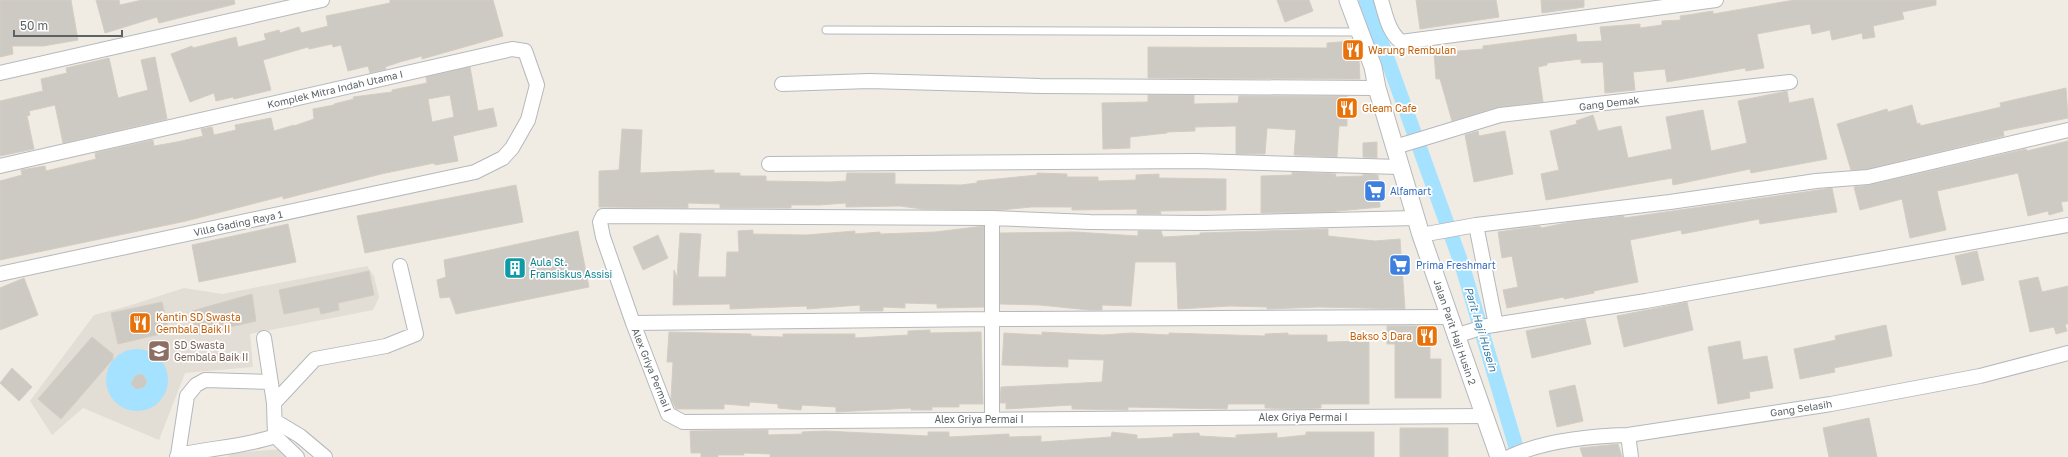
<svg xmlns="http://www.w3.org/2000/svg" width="2068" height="457" font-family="'Golos Text',sans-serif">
  <rect width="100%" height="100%" fill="#f0ece4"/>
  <path fill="#e2ddd5" d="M367 266 374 276 379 297 373 310 250 334 253 367 185 373 159 440 83 408 52 435 30 401 94 315 128 306 184 288 222 294Z
    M283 449 290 457H227L231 453Z"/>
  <path fill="#a5e2ff" d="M106 380a31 31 0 1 1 62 0a31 31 0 1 1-62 0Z"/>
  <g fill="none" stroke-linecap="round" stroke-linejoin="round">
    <path stroke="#a5e2ff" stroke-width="15" d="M1366 0 1462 265 1519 457"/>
  </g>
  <path fill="#cdc9c3" stroke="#d5cdc2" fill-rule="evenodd" d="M0 0H71L78 40 43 46H12L13 54 0 57Z
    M96 0H119L120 5 142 0H234L235 4 159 23 157 17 105 33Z
    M390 0H493L503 36 422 59V56L400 62 385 67 386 69 370 73 368 66 348 71 341 45 333 47 332 44 309 49 308 47 263 60 271 90 234 99 233 97 216 101 214 93 190 102 171 54 192 46 193 48 236 37 238 47 266 40 264 34 279 30 280 33 299 27 301 33 328 26 326 16 390 3Z
    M1277 0H1309L1313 11 1285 22Z
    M1416 0H1496L1499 17 1420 29Z
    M1541 0H1584V7L1542 13Z
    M1794 0H1936V5L1902 12 1904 19 1873 26 1875 37 1863 39 1862 33 1832 40 1830 30 1812 34 1810 24 1757 34 1764 68 1746 71 1745 68 1667 82 1665 69 1633 72 1635 90 1605 93 1603 62 1581 63V59L1547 63V65L1538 67 1543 102 1498 107 1452 121 1440 79H1436L1434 53 1483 49V46L1576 34 1577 42 1602 41 1600 27 1640 24V28L1662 25V21L1681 20 1680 16 1694 14 1713 11V14Z
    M1353 41 1359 59 1360 79 1148 78V47L1327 48V43Z
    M155 57 167 119 63 143 55 105 29 111 30 115 27 116 34 149 0 156V101L43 91 41 79 67 73 66 68 109 58 118 98 148 90 141 60Z
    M470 67 478 111 493 108 497 126 453 136 458 161 435 165 434 163 381 174 283 199V196L186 221 0 260V181L22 175 21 170 45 166 46 171 96 159 95 153 153 140 154 146 177 142 203 136 201 129 212 127 214 135 236 130 235 125 271 118 274 131 294 125V126L314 119 313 109 334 105V104L354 99 353 97 392 92V90L427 83 426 77ZM450 95 454 117 432 122 428 99Z
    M2066 88 2068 118 2003 131 2004 136 1867 169 1851 170 1837 124 1887 109 1888 112 1912 105 1917 124 1920 123V126L2001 107 2000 103Z
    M1787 91 1789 103 1813 98 1827 159 1751 173 1750 169 1673 185 1672 178 1546 200 1541 174 1559 170 1550 131 1577 124 1576 121 1593 115 1598 131 1621 126 1628 158 1672 149 1666 117 1703 110 1711 151 1747 143 1738 101Z
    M1148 95H1194V104L1238 103 1239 96H1347V126H1339L1337 157 1294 155 1296 130 1267 128 1265 154H1236V126L1195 127V131L1167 132V133L1130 137V148L1103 149 1102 103 1148 102Z
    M622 129 642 130 640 173 714 170V173H740V176H766V181L830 182 846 181 847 173H895V184L961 185 977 183V181L1037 175V173L1067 174V177H1098V181L1136 180V175L1159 174V178L1226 179V210L1160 211 1161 214H1137V209L1072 210V207H1031L1001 210 922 209 900 206 846 207V203L819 205H791V208H720V204L688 203V208L599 207V171L619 170Z
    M1478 131 1479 136 1505 131 1513 174 1474 182 1465 135Z
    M2068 141V201L2061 202 2063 211 2049 215 2048 211 2028 216 2018 173 1937 191 1946 230 1910 238 1902 199 1860 210 1854 187 1870 185 2026 149 2027 151Z
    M1377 142V158L1363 157V143Z
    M1292 172 1336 174 1335 177 1363 176V174L1378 175 1380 207 1328 212 1261 213V176L1292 175Z
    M516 185 523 222 365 253 357 216Z
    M1832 188 1837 212 1760 224 1759 219 1682 234 1681 230 1630 240 1638 282 1594 291V293L1564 299V297L1507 308 1503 290 1518 287 1512 256 1502 258 1498 232 1540 226 1541 228 1571 222 1624 216V218Z
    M288 224 296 262 199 282 192 245Z
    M984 226V307L937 308V304L905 303V308L883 307V311H860V305L807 309V306L730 309V304L673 305 674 270 677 278 680 233 701 234 698 277H726L727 252H739L738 231 753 230V234L806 235 855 231V234L880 232V234L935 232Z
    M1328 229V236L1375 241 1400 239 1405 309 1319 307 1267 309V307L1230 306 1178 309 1176 262H1135L1131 306 1102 305V310H1089L1040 305 1000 304V233L1075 232 1138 236V231H1161L1163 237 1200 235V233Z
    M578 231 589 287 456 314 450 297 440 298 437 280 446 277 444 260Z
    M658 235 668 258 643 270 633 247Z
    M1977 251 1984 280 1962 285 1955 256Z
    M369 271 374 295 338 303 339 310 321 314 319 307 284 314 279 290Z
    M2038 277 2042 292 2068 286V324H2065L2067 331 2056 334 2054 327 2030 332 2019 281Z
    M24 278 38 315 0 330V288Z
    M252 294 256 321 196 335 192 311Z
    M162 302 169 332 118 344 111 313Z
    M1687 302 1693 330 1624 347 1617 316Z
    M1585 319 1591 344 1532 358 1526 331Z
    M1886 325 1892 356 1834 368 1835 372 1800 379 1794 349 1836 340 1835 336Z
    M1387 326H1430V359H1441V398H1395V344H1387Z
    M930 330V333L981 332 983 404H959V407H932V410H911V408L836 412V407L802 405 801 410 778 408V404L750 402 749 406 724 404V409H676L671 399 673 362H667L669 332 751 334V336L783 337V334H855V338L908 335V331Z
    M1042 332 1103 335 1131 333 1169 335V333L1265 336V334L1288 333V335H1327V342L1369 341V404H1321V408L1298 409 1265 408V404H1228L1227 409 1128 407V410L1072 409V405L1006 409V403H1000L1001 387 1102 382 1104 360 1068 359V367L1002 365 1004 333 1042 335Z
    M92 337 113 354V359L61 419 38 399Z
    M1740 341 1743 360 1767 356 1773 388 1749 392 1750 398 1718 404 1708 347Z
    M12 368 32 387 19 401 0 383Z
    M142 374 147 381 144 387 136 389 131 384 135 376Z
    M1575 385 1583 421 1557 427 1549 391Z
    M1869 418 1877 457H1829L1823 428Z
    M1400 428H1448V457H1400Z
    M768 430V435L802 434V432L825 431 928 436V432H949V437L1009 434V437L1041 436V442L1111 437 1112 432 1137 435V439L1173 437V434L1199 433 1200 436 1236 438V435L1277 433V438L1306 435V432H1374V457H770V454L744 453V455H718V457H701V453H691L690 431Z
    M1618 444 1622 457H1583L1580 448Z"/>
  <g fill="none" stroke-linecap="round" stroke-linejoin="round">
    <g stroke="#b5b8bc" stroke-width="9">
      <path id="service" d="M826 30 1360 32"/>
    </g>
    <g stroke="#b5b8bc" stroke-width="16">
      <path id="minor" d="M1381 0C1386 16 1388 31 1401 42L1716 0
        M0 73 322 0
        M782 84 869 81 1040 86 1377 88
        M1395 147 1500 115 1790 82
        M769 164 1197 161 1400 167
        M0 166 512 49 525 51 537 85 528 120 512 148 503 158 475 172 0 274
        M992 218V419
        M1476 225 1496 325
        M1421 235 1476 225 1670 202 1816 181 1868 177 2068 130
        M1450 317 993 319 633 323 668 414 683 422 1486 416
        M633 323 603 237 600 222 603 216 992 218 1090 222 1203 223 1416 218
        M1455 336 1487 326 1646 301 2068 225
        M264 338 274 403 275 436 297 457
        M274 403 315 359 386 346 416 334 400 266
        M275 421 300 436 325 457
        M1628 435 1631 457
        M178 455 187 396 196 385 205 380 271 382
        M177 457 178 455C210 448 244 447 275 436
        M1509 457C1545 440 1589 436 1628 435L1831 404 1980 376 2068 353"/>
    </g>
    <g stroke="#b5b8bc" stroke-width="19">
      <path id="tertiary" d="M1348 0 1373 67 1377 88 1421 235 1499 457"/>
    </g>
    <use href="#service" stroke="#fff" stroke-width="7"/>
    <use href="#minor" stroke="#fff" stroke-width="14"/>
    <use href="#tertiary" stroke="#fff" stroke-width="17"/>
  </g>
  <defs>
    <g id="restaurant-square" transform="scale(1.15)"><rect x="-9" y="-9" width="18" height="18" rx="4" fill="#e8710a" stroke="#fff"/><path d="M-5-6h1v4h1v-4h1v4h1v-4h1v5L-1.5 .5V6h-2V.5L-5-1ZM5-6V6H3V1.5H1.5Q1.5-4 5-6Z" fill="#fff"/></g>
    <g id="supermarket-square" transform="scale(1.15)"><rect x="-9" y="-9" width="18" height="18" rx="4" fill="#3f7fe0" stroke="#fff"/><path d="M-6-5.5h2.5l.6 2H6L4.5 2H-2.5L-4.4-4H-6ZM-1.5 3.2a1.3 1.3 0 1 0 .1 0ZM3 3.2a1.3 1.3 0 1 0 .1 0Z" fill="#fff"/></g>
    <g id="building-square" transform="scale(1.15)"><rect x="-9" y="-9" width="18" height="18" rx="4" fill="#0f9aa8" stroke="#fff"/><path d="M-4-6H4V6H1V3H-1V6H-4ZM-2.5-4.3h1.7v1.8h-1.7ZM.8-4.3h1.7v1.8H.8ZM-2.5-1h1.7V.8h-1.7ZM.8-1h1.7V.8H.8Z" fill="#fff"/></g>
    <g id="school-square" transform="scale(1.15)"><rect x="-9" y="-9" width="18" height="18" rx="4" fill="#8d6e63" stroke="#fff"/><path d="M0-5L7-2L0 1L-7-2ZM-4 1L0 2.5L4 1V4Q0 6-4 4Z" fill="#fff"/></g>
  </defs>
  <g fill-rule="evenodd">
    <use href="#restaurant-square" x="1353" y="50"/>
    <use href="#restaurant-square" x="1347" y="108"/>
    <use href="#supermarket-square" x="1375" y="191"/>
    <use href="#supermarket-square" x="1400" y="265"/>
    <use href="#building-square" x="515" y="268"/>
    <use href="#restaurant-square" x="140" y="323"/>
    <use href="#restaurant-square" x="1427" y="336"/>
    <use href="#school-square" x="159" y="351"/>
  </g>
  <g text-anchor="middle" stroke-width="3.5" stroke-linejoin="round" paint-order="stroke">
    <g font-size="10" fill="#c56008" stroke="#fff" text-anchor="start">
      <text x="1368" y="54">Warung Rembulan</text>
      <text x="1362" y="112">Gleam Cafe</text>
      <text x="156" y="321">Kantin SD Swasta<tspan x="156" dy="12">Gembala Baik II</tspan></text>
      <text x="1412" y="340" text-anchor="end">Bakso 3 Dara</text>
    </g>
    <g font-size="10" fill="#5c6266" stroke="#fff">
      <text transform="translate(335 89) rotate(-13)" y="4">Komplek Mitra Indah Utama I</text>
      <text transform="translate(1609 103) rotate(-7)" y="4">Gang Demak</text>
      <text transform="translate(238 223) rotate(-12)" y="4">Villa Gading Raya 1</text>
      <text transform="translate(1455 332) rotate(71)" y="4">Jalan Parit Haji Husin 2</text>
      <text transform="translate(652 370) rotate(68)" y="4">Alex Griya Permai I</text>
      <text transform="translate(1801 408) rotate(-9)" y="4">Gang Selasih</text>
      <text x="1303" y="421">Alex Griya Permai I</text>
      <text x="979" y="423">Alex Griya Permai I</text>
    </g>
    <g font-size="10" fill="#366cbe" stroke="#fff" text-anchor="start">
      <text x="1390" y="195">Alfamart</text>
      <text x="1416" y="269">Prima Freshmart</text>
    </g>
    <g font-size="10" fill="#0d838f" stroke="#fff" text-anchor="start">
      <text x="530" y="266">Aula St.<tspan x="530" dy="12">Fransiskus Assisi</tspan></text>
    </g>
    <g font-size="10" fill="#785e54" stroke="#fff" text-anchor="start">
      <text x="174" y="349">SD Swasta<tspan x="174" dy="12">Gembala Baik II</tspan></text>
    </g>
    <g font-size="11" font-style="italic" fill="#367aa6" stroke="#fff">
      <text transform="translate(1481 329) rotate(73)" y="4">Parit Haji Husein</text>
    </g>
  </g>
  <path d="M14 30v6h108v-6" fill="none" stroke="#5c6266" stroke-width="2"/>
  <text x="20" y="30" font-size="12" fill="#5c6266" stroke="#ffffff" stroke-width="3" paint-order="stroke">50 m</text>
</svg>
